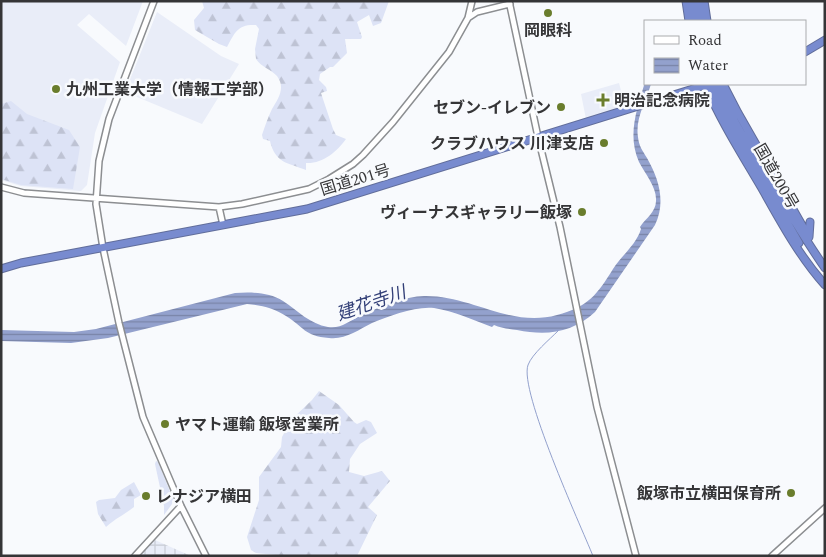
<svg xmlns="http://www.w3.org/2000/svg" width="826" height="557" font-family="Spectral,'Noto Sans JP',serif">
  <defs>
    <pattern id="industrial-grid" width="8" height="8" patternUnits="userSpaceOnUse" patternTransform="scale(1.25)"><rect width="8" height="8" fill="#e9edf8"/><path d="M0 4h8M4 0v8" fill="none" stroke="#c8ccd5"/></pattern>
    <pattern id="forest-firs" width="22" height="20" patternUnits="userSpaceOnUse" patternTransform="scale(1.25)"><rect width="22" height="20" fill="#dde3f6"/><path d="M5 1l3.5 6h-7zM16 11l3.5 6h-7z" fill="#bec3d4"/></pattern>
    <pattern id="water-rules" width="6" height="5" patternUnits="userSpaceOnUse" patternTransform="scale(1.25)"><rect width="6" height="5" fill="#93a1cd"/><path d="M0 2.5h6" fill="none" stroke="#7984a7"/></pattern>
  </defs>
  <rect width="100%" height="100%" fill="#f8fafd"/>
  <path fill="#e9edf8" d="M1 1H143L126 46 89 14 77 25 120 62 95 133 87 185 81 191 21 186 1 180Z
    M157 12 221 56 239 64 202 124 125 92Z
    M619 83 625 106 586 119 581 94Z"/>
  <path fill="url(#industrial-grid)" d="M155 540 191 556H139Z"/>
  <path fill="#dde3f6" d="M156 461 158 462 173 499 172 504 164 515V506L155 464Z"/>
  <path fill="url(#forest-firs)" d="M202 1H389L381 23 373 26 369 15 357 22 362 37 361 39H345L347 53 333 67H330L320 74 319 80 326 87 327 91 321 93 333 129 336 135 346 139C337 152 322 164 306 163V170C288 163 275 163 270 141L263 139 262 135C265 126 268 117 272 109 278 99 286 88 277 76 272 70 261 67 256 59L255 49 259 29 256 25C238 24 235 32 227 47L219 44 195 30 194 20 204 8Z
    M11 101 27 114 69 130 80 147 73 189 21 185 1 179V104Z
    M319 391 339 405 354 422 357 424 366 420 371 422 377 433 360 444 350 459 349 472 364 476 382 471 390 481 368 507 377 515 357 556 276 555 256 553 251 550 247 537 259 500V477L281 447 282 437 291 420 312 400Z
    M134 482 141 495 134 499V507C124 515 116 518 106 527L98 514 96 502 99 500 115 498 121 490Z"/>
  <path fill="url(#water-rules)" d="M645 82V84H651C646 101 635 119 638 137 639 146 642 150 647 158 659 179 666 202 655 225L595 312C572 333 547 336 517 330 509 329 501 328 494 325L492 327C473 320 454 311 434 308 415 306 389 316 372 323 358 330 345 340 329 338 304 336 304 327 286 316 274 308 262 305 247 304L108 338 71 343 1 341V330L74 332 96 329 235 293C251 292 269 292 283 301 298 311 310 324 328 327 341 329 349 321 360 316 377 308 406 296 424 296 471 295 510 328 557 315 588 307 597 295 613 269 622 255 636 245 641 229L640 227C645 219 656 212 656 201 657 187 645 174 639 162 627 135 637 109 645 82Z"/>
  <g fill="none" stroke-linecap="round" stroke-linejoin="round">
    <path stroke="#93a1cd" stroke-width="1" d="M558 331C550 339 532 354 528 365 519 391 580 524 593 556"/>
    <g stroke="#8c8e91" stroke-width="8">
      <path id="secondary" d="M154 1 109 119 99 161 96 204 103 248 119 323 143 417 181 506 206 556
        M509 1 538 137 560 227 597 407 636 556
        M468 18 477 12 510 4
        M1 187 24 193 219 207 242 204 309 189 329 179 353 164 363 155 393 122 449 52 468 18 472 1
        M219 207 223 225
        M135 556 181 506
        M772 556 825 508"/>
    </g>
    <g stroke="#616d9a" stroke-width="9">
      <path id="highway" d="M686 1 689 21
        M691 1 694 21
        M698 1 700 21
        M704 1 707 21
        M805 52 825 40
        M705 84C721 122 743 156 764 192 782 224 800 257 825 285
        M711 84 717 99 730 123 799 243
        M717 84C728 113 745 139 761 166 782 201 802 235 825 268
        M723 84 738 113 807 234
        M809 237 810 222
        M1 269 21 263 307 209 709 84"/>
    </g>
    <use href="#secondary" stroke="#fff" stroke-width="5"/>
    <use href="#highway" stroke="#788bcf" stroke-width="7"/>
  </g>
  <g fill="#6a7d2d" stroke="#f8fafd" stroke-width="2">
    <circle cx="548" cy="13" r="5"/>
    <circle cx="56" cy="89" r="5"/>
    <path d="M600.5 92.5h5v5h5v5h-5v5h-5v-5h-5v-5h5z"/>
    <circle cx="561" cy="107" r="5"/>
    <circle cx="604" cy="143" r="5"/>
    <circle cx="582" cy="212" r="5"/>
    <circle cx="165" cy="424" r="5"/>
    <circle cx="791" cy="493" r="5"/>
    <circle cx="146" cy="496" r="5"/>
  </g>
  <g text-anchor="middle" stroke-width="5" stroke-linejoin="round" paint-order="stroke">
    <g font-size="16" font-weight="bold" fill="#353537" stroke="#f8fafd" text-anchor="start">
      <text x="548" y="36" text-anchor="middle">岡眼科</text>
      <text x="66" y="95">九州工業大学（情報工学部）</text>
      <text x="614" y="106">明治記念病院</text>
      <text x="551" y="113" text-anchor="end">セブン-イレブン</text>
      <text x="594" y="149" text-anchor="end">クラブハウス 川津支店</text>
      <text x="572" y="218" text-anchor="end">ヴィーナスギャラリー飯塚</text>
      <text x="175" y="430">ヤマト運輸 飯塚営業所</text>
      <text x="781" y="499" text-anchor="end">飯塚市立横田保育所</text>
      <text x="156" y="502">レナジア横田</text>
    </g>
    <g font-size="16" fill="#353537" stroke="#f8fafd">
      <text transform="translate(777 176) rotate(60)" y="6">国道200号</text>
      <text transform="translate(355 179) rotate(-17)" y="6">国道201号</text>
    </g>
    <g font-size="18" font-style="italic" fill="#323f77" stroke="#f8fafd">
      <text transform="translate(371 303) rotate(-19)" y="6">建花寺川</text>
    </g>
  </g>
  <rect width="826" height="557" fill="none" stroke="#353537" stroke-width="5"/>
  <rect x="644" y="20" width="162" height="65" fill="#f8fafd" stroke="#aaabae"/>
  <rect x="654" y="36" width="25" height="8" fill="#ffffff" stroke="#aaabae"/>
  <text x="688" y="45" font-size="15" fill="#353537">Road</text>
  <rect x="654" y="58" width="25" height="15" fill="url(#water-rules)" stroke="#aaabae"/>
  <text x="688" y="70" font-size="15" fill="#353537">Water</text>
</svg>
